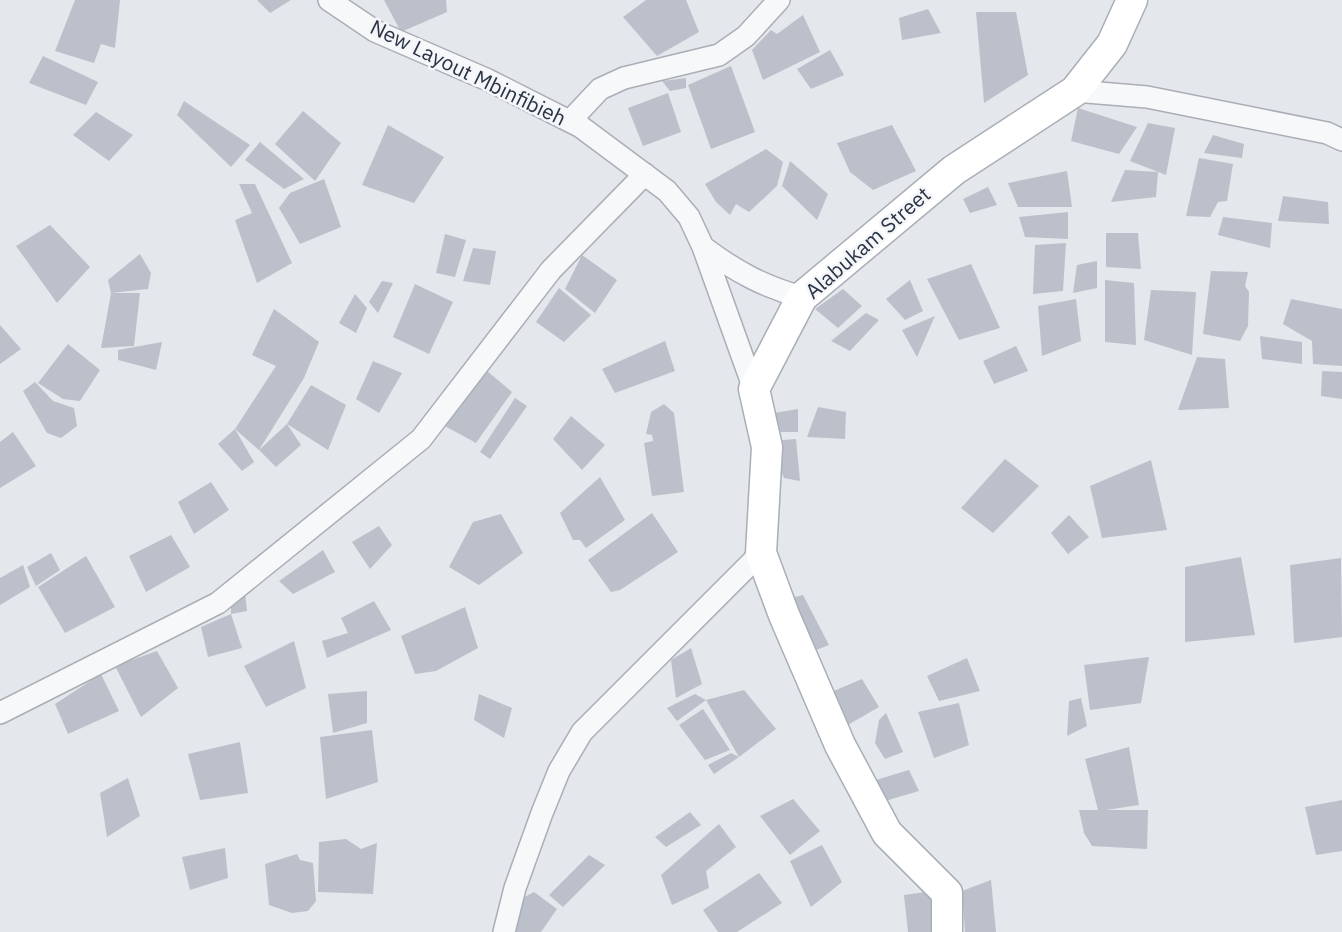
<svg xmlns="http://www.w3.org/2000/svg" width="1342" height="932" font-family="'IBM Plex Sans',sans-serif">
  <rect width="100%" height="100%" fill="#e4e7ec"/>
  <path fill="#bbc0ca" d="M75 0H120L115 48 101 44 94 63 55 51Z
    M257 0H291L270 13Z
    M384 0H446L447 12 401 32Z
    M646 0H686L699 32 657 56 623 17Z
    M928 9 941 33 902 40 899 18Z
    M976 12H1016L1028 75 984 103Z
    M803 15 820 52 763 80 752 50 771 30 777 34Z
    M830 50 844 75 811 89 797 69Z
    M43 56 98 82 86 105 29 83Z
    M731 66 755 132 711 149 688 85Z
    M686 78V88L670 91 662 81Z
    M668 93 681 132 643 146 628 108Z
    M184 101 250 145 231 167 177 115Z
    M1078 108 1137 127 1119 154 1071 141Z
    M303 111 341 143 315 181 275 144Z
    M96 112 133 135 109 161 73 135Z
    M1148 123 1175 128 1166 175 1130 161Z
    M388 125 444 157 414 203 362 185Z
    M892 125 916 171 873 190 850 172 837 143Z
    M1213 135 1244 144 1242 158 1204 153Z
    M260 142 304 179 284 189 245 160Z
    M766 149 783 162 777 186 749 212 736 204 730 215 716 202 705 184Z
    M1199 158 1233 164 1227 201 1218 202 1210 217 1186 216Z
    M790 161 828 194 817 220 782 186Z
    M1125 170 1158 172 1156 197 1111 202Z
    M1067 171 1072 207H1018L1008 183Z
    M324 179 341 227 300 244 279 208 290 193Z
    M239 184H255L292 263 257 283 235 220 252 213Z
    M988 187 997 205 970 213 963 199Z
    M1283 196 1328 202 1329 224 1278 221Z
    M1068 212V239L1025 237 1019 217Z
    M1223 217 1272 223 1270 248 1218 235Z
    M50 225 90 267 57 303 16 246Z
    M1106 233H1138L1141 269 1106 267Z
    M445 234 466 240 455 277 436 273Z
    M1066 243 1063 291 1033 294 1035 245Z
    M473 248 496 251 490 285 463 281Z
    M140 254 151 273 148 289 111 293 108 280Z
    M582 255 617 280 595 313 565 289Z
    M1097 261V288L1073 293 1077 265Z
    M971 264 1000 328 959 340 927 279Z
    M1211 271 1248 272 1245 286 1249 292 1248 326 1240 341 1203 334Z
    M910 280 923 311 905 320 886 299Z
    M1105 280 1134 283 1136 345 1105 342Z
    M382 281 393 283 378 313 369 302Z
    M415 284 453 302 429 354 393 337Z
    M559 288 591 315 564 342 536 322Z
    M843 289 862 306 838 328 815 309Z
    M1151 290 1196 292 1192 355 1144 340Z
    M111 293H140L134 346 101 348Z
    M355 294 367 308 356 333 339 323Z
    M1076 299 1081 341 1042 356 1038 306Z
    M1291 299 1342 309V366L1313 364 1312 341 1283 324Z
    M274 309 319 342 304 378 259 450 235 429 254 462 242 471 218 444 235 429 276 366 252 355Z
    M866 313 879 320 850 351 831 341Z
    M935 316 917 357 902 330Z
    M0 325 21 349 0 364Z
    M1260 336 1302 342V364L1262 359Z
    M665 341 675 371 615 393 602 369Z
    M162 342 156 370 118 360V350Z
    M68 344 100 370 80 401 63 399 38 383Z
    M1016 346 1028 371 994 384 983 361Z
    M1197 357 1225 359 1229 408 1178 410Z
    M373 361 402 373 379 413 356 399Z
    M487 371 512 392 476 443 443 425Z
    M1322 371 1342 372V399L1321 396Z
    M35 382 53 401 74 408 77 426 61 438 47 433 23 391Z
    M311 385 346 405 328 450 287 424Z
    M515 398 527 406 490 459 480 452Z
    M664 404 674 413 684 492 652 496 644 443 653 441 652 435 646 434 651 412Z
    M818 407 846 412 845 439 807 437Z
    M798 409V432H774V413Z
    M571 416 605 445 582 470 553 439Z
    M287 424 301 445 276 467 259 450Z
    M13 432 36 466 0 488V442Z
    M796 439 800 481 784 478 769 441Z
    M1005 459 1039 486 993 533 961 508Z
    M1151 460 1167 530 1102 538 1090 486Z
    M600 477 625 520 586 548 580 540H573L560 513Z
    M211 482 229 510 194 534 178 502Z
    M652 513 678 552 620 590 611 592 588 560Z
    M501 514 523 553 479 585 449 567 473 522Z
    M1069 515 1089 537 1068 554 1051 533Z
    M379 526 392 545 370 569 352 542Z
    M171 535 190 567 146 592 129 556Z
    M323 550 335 572 293 594 279 581Z
    M51 553 60 570 36 586 27 567Z
    M86 556 115 607 65 633 38 587Z
    M1241 557 1255 635 1185 642V567Z
    M1341 558 1342 637 1294 643 1290 565Z
    M23 565 30 587 0 605V578Z
    M245 592 247 611 231 614V604Z
    M803 595 829 645 811 652 787 599Z
    M374 601 391 630 327 658 322 641 348 633 341 618Z
    M465 607 478 648 436 671 415 674 401 636Z
    M231 614 242 648 208 657 201 627Z
    M294 641 306 688 266 707 244 666Z
    M691 648 702 684 676 698 671 660Z
    M157 651 178 688 141 717 115 666Z
    M1149 657 1141 703 1090 710 1084 665Z
    M967 658 980 691 939 701 927 676Z
    M101 674 119 711 68 734 55 704Z
    M862 679 879 707 839 730 822 696Z
    M744 690 776 729 739 757 706 700Z
    M367 691V723L333 733 328 694Z
    M479 694 512 708 504 738 474 720Z
    M695 694 706 700 677 721 667 708Z
    M1081 698 1087 726 1067 736 1069 701Z
    M959 703 969 745 934 758 918 712Z
    M703 709 730 750 705 760 679 725Z
    M886 713 903 752 885 759 875 743 879 720Z
    M372 730 378 782 326 799 320 737Z
    M240 742 248 793 200 800 188 754Z
    M1129 747 1139 805 1106 810H1148L1147 849 1092 846 1084 833 1079 810H1098L1085 759Z
    M731 753 739 757 714 774 708 765Z
    M909 770 919 791 885 801 876 780Z
    M128 778 140 816 107 837 100 793Z
    M793 799 820 831 790 855 760 816Z
    M1342 800V851L1316 855 1305 807Z
    M690 812 701 825 666 847 655 837Z
    M719 824 736 847 706 871 709 888 672 905 661 875Z
    M346 839 361 849 377 843 373 894 318 892 319 842Z
    M822 845 842 882 811 907 790 861Z
    M225 848 228 878 190 890 182 857Z
    M297 854 300 860 313 863 316 901 308 911 292 913 269 905 265 864Z
    M589 855 605 865 563 907 549 895Z
    M759 873 782 903 737 932H718L703 910Z
    M991 880 996 932H965L962 891Z
    M940 890V932H908L904 895Z
    M534 892 557 909 541 932H508L515 902Z"/>
  <g fill="none" stroke-linecap="round" stroke-linejoin="round">
    <g stroke="#a9aeb7" stroke-width="24">
      <path id="street" d="M329 0 375 31 488 80 581 127 667 191 689 217 703 247 754 389
        M1075 91 1147 97 1327 133 1342 140
        M570 121 600 89 624 78 719 55 746 36 779 0
        M703 247C735 271 764 287 802 297
        M0 713 218 603 421 439 551 270 645 174
        M504 932 515 888 542 813 559 771 582 732 761 553"/>
    </g>
    <g stroke="#a9aeb7" stroke-width="33">
      <path id="secondary" d="M947 932V893L887 833 840 745 784 615 761 553 767 447 754 389 802 297 954 170 1075 91 1112 44 1132 0"/>
    </g>
    <use href="#street" stroke="#f7f8fa" stroke-width="21"/>
    <use href="#secondary" stroke="#fff" stroke-width="30"/>
  </g>
  <g text-anchor="middle" stroke-width="5" stroke-linejoin="round" paint-order="stroke">
    <g font-size="21" fill="#2b3445" stroke="#f4f6f9">
      <text transform="translate(468 73) rotate(26)" y="7">New Layout Mbinfibieh</text>
      <text transform="translate(868 243) rotate(-41)" y="7">Alabukam Street</text>
    </g>
  </g>
</svg>
